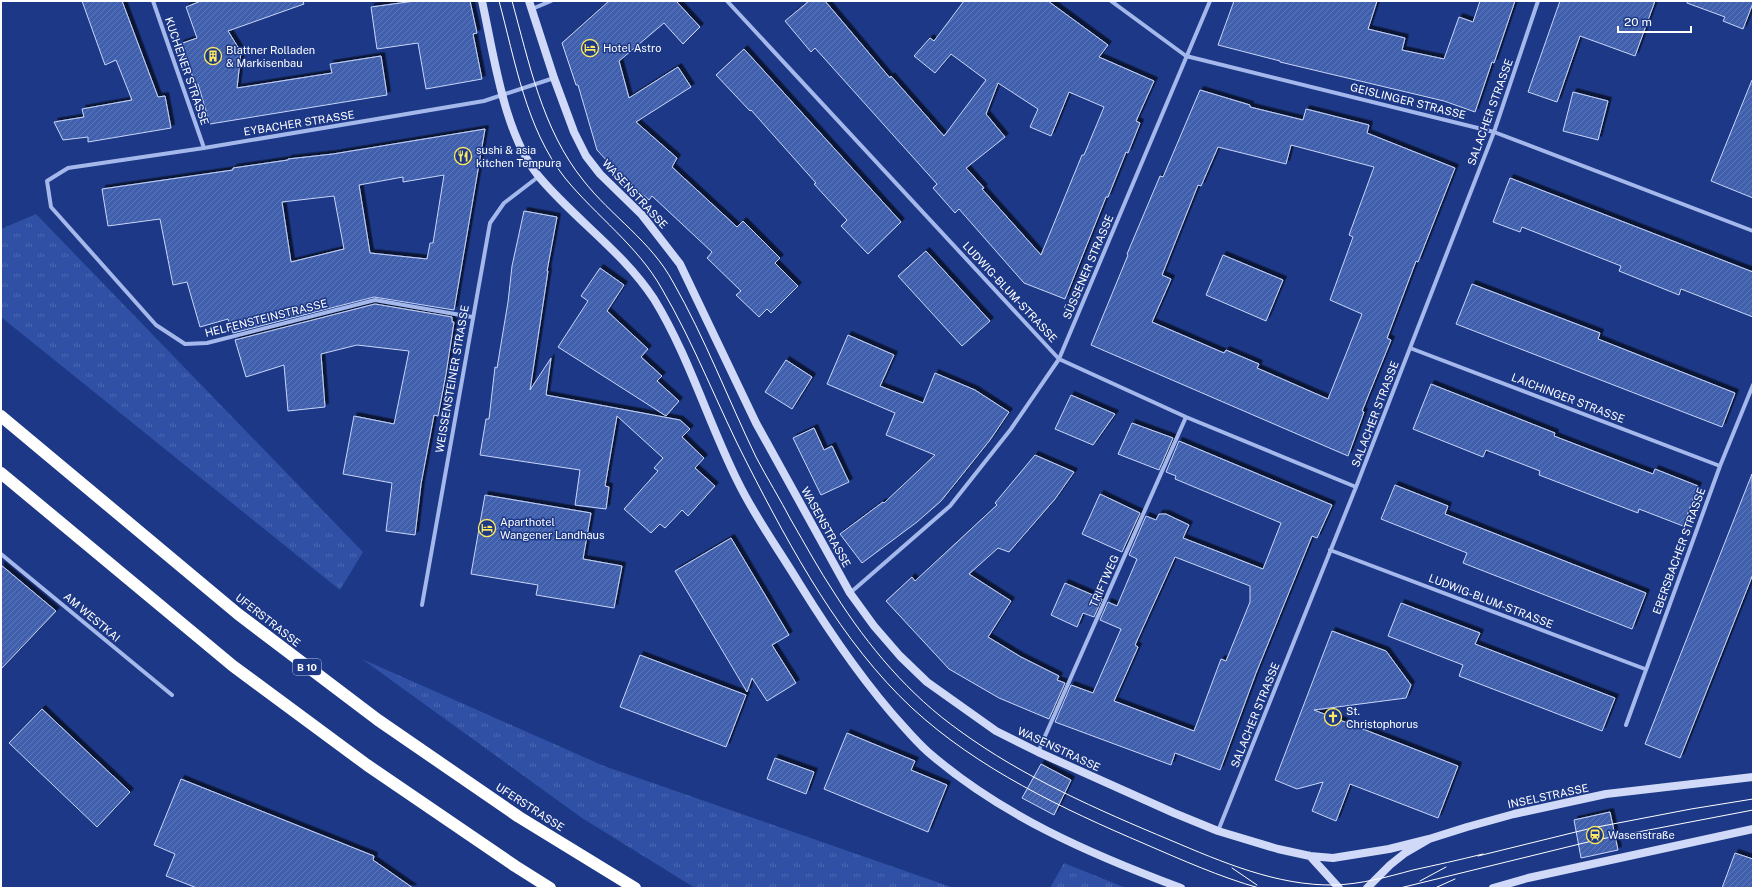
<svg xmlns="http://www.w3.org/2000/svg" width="1754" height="889" font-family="'Public Sans',sans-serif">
  <defs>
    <pattern id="grass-tufts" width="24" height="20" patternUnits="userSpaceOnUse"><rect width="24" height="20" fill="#2f50a4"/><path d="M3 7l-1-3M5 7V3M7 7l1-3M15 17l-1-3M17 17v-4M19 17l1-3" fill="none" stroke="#4e6ab2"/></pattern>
    <pattern id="building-hatch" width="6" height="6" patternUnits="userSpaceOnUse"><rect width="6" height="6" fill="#405fad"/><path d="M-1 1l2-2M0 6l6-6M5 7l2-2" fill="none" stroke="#5d77b9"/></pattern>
    <filter id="shadow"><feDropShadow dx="3.5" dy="-3.5" stdDeviation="0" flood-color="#0009"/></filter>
  </defs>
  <rect width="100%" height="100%" fill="#1c3886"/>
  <path fill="url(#grass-tufts)" d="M36 214 363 552 340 590 1 317V229Z
    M362 659 604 766 954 888H695L582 818Z
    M1064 863 1126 888H1050Z"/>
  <path fill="url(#building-hatch)" stroke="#c9d6f8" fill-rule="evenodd" filter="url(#shadow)" d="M82 1H122L158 97 165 96 171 128 88 142V137L63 140 54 122 84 117 82 109 132 100 116 60 105 65Z
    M201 1H303L304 4 228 31 241 52 237 88 332 73 330 64 381 56 387 95 210 124 198 84 196 85 180 44 197 38 186 7Z
    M415 1H470L477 33 473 34 482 79 426 89 418 43 377 49 371 7Z
    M609 1H676L700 27 683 44 664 23 619 61 629 98 678 67 691 87 636 122 677 158 672 167 737 227 743 221 780 258 775 263 798 286 771 313 767 309 759 317 736 295 741 291 707 258 712 252 652 196 649 200 620 175 597 150 578 85H576L562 43Z
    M809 1H825L890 78 891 76 944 136 986 80 951 54 935 73 914 56 930 38 934 41 964 1H1048L1108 45 1099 57 1154 81 1136 121 1140 123 1128 153 1126 152 1108 197H1106L1065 299 1024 283 959 209 955 213 933 188 937 184 815 48 811 52 785 21ZM998 83 1038 109 1030 127 1051 136 1069 92 1104 107 1084 155H1082L1041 255 982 189 984 188 966 168 1005 137 986 114Z
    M1234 1H1377L1368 29 1405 38 1402 50 1444 59 1459 17 1473 22 1480 1H1515L1494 63 1492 62 1475 112 1444 101 1280 62V61L1218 45Z
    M1560 1H1655L1635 56 1580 36 1557 102 1528 92Z
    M1687 1H1753V3L1743 29 1723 21 1725 17 1687 3Z
    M744 49 901 222 868 254 841 226 847 220 814 184 816 183 751 110 750 111 716 75Z
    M1752 80H1753V198L1711 181Z
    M1200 90 1250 105V107L1303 120 1306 109 1369 125 1367 133 1455 168 1418 262 1416 261 1387 338 1391 340 1362 411 1364 412 1348 456 1091 345 1128 255 1127 254 1160 176 1163 177ZM1291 145 1374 167 1349 235 1353 237 1330 300 1362 314 1328 399 1257 368 1259 364 1226 350 1224 353 1152 322 1171 279 1162 275 1198 185 1201 186 1218 147 1286 164Z
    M1573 92 1608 101 1598 140 1563 131Z
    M485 129 454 310 374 297 233 333 228 319 200 327 187 282 173 285 160 219 108 226 102 189 233 170V168L288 160V159L333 154ZM444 175 433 243H430L427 259 370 253 359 185 403 177V182ZM334 196 344 249 291 262 282 202Z
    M1510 178 1753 272V317L1681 289 1679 295 1619 271 1621 266 1522 227 1520 232 1493 222Z
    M524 211 557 217 547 271H548L530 390 551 358 546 395 680 420 690 429 682 437 704 458 695 468 715 486 688 516 682 510 665 528 660 524 651 533 624 509 658 471 654 468 663 458 617 416 605 486 609 487 606 509 575 505 580 470 480 455 486 419H489L495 367 497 368 508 302 512 266Z
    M926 251 990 321 962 346 898 276Z
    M1223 255 1283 280 1266 321 1206 295Z
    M600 268 624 285 607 311 648 349 641 357 662 376 657 381 679 401 666 416 558 347 588 301 581 296Z
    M1472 284 1600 333 1598 339 1735 393 1722 427 1456 324Z
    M375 304 452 317V322H454L446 374 438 416 434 415 421 484 415 535 386 531 392 483 343 474 354 416 394 424 409 351 357 345 321 354 325 407 288 411 284 365 246 377 235 340Z
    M848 335 894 355 880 386 923 403 935 373 975 390 1009 412 990 440 941 501 917 522 862 563 840 534 883 502 884 503 935 455 886 435 895 413 827 384Z
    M786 360 812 377 792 409 765 392Z
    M1431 384 1555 433 1554 436 1653 474 1655 469 1698 486 1683 526 1639 509 1638 513 1539 475 1540 471 1486 450 1483 457 1413 429Z
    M1071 395 1115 414 1093 445 1055 429Z
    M1132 423 1173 438 1159 470 1118 454Z
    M814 428 824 450 832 446 849 482 821 495 793 438Z
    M1179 441 1332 505 1317 538 1312 536 1256 673 1220 770 1175 753 1171 765 1055 722 1071 685 1093 693 1121 629 1100 620 1108 602 1117 606 1137 559 1129 555 1146 516 1156 520 1159 514H1166L1189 525 1183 538 1263 569 1281 523 1175 479 1176 476 1166 472ZM1175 557 1250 586V602L1226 661 1221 659 1194 731 1114 701 1138 647 1135 645Z
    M1035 455 1074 472 1055 499 1009 552 998 548 969 574 1011 601 988 637 1021 657 1059 676 1057 680 1065 683 1049 719 999 698 949 669 886 601 912 577 915 581 997 505 995 503Z
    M1752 474 1753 574 1680 758 1645 744Z
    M1395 485 1448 506 1445 514 1646 593 1632 629 1463 563 1467 553 1381 519Z
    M1100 494 1140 513 1122 552 1082 534Z
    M485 495 591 513 583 559 622 566 614 608 536 595 538 585 471 574Z
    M731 538 789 635 772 645 796 683 767 701 752 678 747 692 675 571Z
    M1 565 56 611 1 669Z
    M1065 583 1102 599 1094 617 1083 613 1077 627 1051 615Z
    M1401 603 1480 633 1475 644 1615 698 1602 731 1459 676 1463 665 1388 636Z
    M1332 631 1386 651 1411 685 1406 698 1314 710 1458 766 1438 818 1350 784 1336 821 1312 811 1323 782 1297 789 1275 780Z
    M640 655 746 695 726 747 620 707Z
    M42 709 130 792 97 827 9 743Z
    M847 733 915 761 911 770 947 785 928 832 824 789Z
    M775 758 814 772 806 794 767 779Z
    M1041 764 1071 780 1054 815 1022 798Z
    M181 779 374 856 373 860 413 888H197L166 876 175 854 154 845Z
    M1610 812 1618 850 1581 858 1574 820Z
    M1735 853 1753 859V888H1722Z"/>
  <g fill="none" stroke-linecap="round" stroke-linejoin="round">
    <path stroke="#a4b8eb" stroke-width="4" d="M153 1 204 148
      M727 1 1059 359 1186 417 1356 487
      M1111 1 1186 56 1494 132 1753 231
      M532 9 551 1
      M472 317 375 300 207 343 185 344 156 325 51 207 47 181 68 168 204 148 484 101 554 78
      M1410 348 1720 466
      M1330 550 1645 669
      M1 554 172 695
      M850 593 950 506 1011 429 1059 359 1210 1
      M422 605 490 223 504 203 538 177
      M1626 725 1720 466 1753 385
      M1038 752 1186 417
      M1218 831 1356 487 1494 132 1538 1"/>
    <path stroke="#d0daf8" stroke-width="8" d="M482 1C494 55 504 137 541 179 577 221 623 252 654 299 689 356 708 422 738 482 755 517 779 550 799 583 830 633 863 682 903 726 911 735 919 744 928 752 1002 816 1090 854 1181 888
      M529 1 554 78 574 132 586 156 600 174 642 215 680 264 756 423 850 593 874 626 900 656 927 682 996 731 1038 752 1174 813 1218 831 1278 849 1310 856 1333 858 1389 849 1429 839
      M1310 856 1339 888
      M1367 888 1390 865 1405 853 1429 839 1467 827 1514 814 1606 794 1753 777
      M1493 888 1528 878 1753 829"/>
    <path stroke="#fff" stroke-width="12" d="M1 416 238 614 378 720 519 817 635 888
      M1 473 233 666 367 765 515 866 550 888"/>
    <path stroke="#fff" stroke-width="1" d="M499 1C515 60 526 129 565 178 596 216 638 246 662 289 695 345 718 407 748 465 791 549 842 643 912 708 978 769 1063 809 1145 844 1182 860 1220 877 1259 888
      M512 1C529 62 542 129 583 180 611 216 651 241 673 282 705 338 728 399 756 457 767 478 780 499 791 520 805 544 819 570 835 594 868 646 909 695 960 731 1023 777 1098 810 1170 840 1222 862 1277 886 1335 885 1362 884 1387 877 1413 870 1436 865 1459 860 1483 854
      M1478 856 1592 828 1691 809 1753 799
      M1232 868 1257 885
      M1420 881 1446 867
      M1400 888 1596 840 1753 810
      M1435 888 1455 879"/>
  </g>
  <defs>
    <g id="hotel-ring" transform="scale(0.9)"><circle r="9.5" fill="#1c3886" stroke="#fce961" stroke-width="1.5"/><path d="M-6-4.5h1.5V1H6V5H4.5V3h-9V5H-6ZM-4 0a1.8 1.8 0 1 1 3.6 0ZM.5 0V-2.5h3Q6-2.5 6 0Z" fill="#fce961"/></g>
    <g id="building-ring" transform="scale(0.9)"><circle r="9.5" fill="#1c3886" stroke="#fce961" stroke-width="1.5"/><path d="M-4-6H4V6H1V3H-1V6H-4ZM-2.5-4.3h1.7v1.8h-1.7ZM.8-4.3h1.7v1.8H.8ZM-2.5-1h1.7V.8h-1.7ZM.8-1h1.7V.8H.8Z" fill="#fce961"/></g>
    <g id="restaurant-ring" transform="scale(0.9)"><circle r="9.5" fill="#1c3886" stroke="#fce961" stroke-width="1.5"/><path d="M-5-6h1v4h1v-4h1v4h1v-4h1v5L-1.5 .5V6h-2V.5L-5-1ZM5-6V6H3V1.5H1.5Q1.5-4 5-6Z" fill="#fce961"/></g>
    <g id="church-ring" transform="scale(0.9)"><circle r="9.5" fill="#1c3886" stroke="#fce961" stroke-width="1.5"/><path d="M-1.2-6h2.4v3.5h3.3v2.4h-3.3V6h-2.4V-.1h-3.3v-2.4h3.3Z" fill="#fce961"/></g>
    <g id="station-ring" transform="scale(0.9)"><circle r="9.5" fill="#1c3886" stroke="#fce961" stroke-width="1.5"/><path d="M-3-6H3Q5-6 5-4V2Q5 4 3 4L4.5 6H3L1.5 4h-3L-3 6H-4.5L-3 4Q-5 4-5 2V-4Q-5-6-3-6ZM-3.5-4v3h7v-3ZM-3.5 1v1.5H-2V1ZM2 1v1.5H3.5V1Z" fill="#fce961"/></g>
  </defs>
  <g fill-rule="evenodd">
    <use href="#hotel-ring" x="590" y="48"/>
    <use href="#building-ring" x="213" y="56"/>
    <use href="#restaurant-ring" x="463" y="156"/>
    <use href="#hotel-ring" x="487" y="528"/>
    <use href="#church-ring" x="1333" y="717"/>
    <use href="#station-ring" x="1595" y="835"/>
  </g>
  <g text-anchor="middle" stroke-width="3" stroke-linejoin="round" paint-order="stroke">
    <rect fill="#1c3886" stroke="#bbc3db" stroke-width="1" x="293" y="659" width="28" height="16" rx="3"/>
    <g font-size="10" font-weight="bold" fill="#fff">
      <text x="307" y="671">B 10</text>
    </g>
    <g font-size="11" fill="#fff" stroke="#1c3886" text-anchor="start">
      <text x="603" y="52">Hotel Astro</text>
      <text x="226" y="54">Blattner Rolladen<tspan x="226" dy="13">&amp; Markisenbau</tspan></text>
      <text x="476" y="154">sushi &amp; asia<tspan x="476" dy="13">kitchen Tempura</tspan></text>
      <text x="500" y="526">Aparthotel<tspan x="500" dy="13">Wangener Landhaus</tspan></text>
      <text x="1346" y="715">St.<tspan x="1346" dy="13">Christophorus</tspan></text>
      <text x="1608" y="839">Wasenstraße</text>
    </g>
    <g font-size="11" fill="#fff" stroke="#1c3886">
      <text transform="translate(187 71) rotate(71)" y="4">KUCHENER STRASSE</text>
      <text transform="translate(1408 101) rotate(14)" y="4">GEISLINGER STRASSE</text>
      <text transform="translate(1490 112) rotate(-70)" y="4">SALACHER STRASSE</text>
      <text transform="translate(299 123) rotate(-9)" y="4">EYBACHER STRASSE</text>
      <text transform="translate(635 194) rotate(47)" y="4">WASENSTRASSE</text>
      <text transform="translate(1088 267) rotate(-67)" y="4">SÜSSENER STRASSE</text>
      <text transform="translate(1010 292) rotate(47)" y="4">LUDWIG-BLUM-STRASSE</text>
      <text transform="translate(266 318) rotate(-14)" y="4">HELFENSTEINSTRASSE</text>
      <text transform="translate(452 379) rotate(-80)" y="4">WEISSENSTEINER STRASSE</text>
      <text transform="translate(1568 398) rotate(21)" y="4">LAICHINGER STRASSE</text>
      <text transform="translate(1375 414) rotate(-69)" y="4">SALACHER STRASSE</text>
      <text transform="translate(826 527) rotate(61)" y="4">WASENSTRASSE</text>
      <text transform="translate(1679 551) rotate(-70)" y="4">EBERSBACHER STRASSE</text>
      <text transform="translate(1104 581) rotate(-66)" y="4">TRIFTWEG</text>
      <text transform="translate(1491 601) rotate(21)" y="4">LUDWIG-BLUM-STRASSE</text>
      <text transform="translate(92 617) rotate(40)" y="4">AM WESTKAI</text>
      <text transform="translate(268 620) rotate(38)" y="4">UFERSTRASSE</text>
      <text transform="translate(1255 715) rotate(-68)" y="4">SALACHER STRASSE</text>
      <text transform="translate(1059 749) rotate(25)" y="4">WASENSTRASSE</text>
      <text transform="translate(1548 796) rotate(-12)" y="4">INSELSTRASSE</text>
      <text transform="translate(530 807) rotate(33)" y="4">UFERSTRASSE</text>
    </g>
  </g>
  <rect width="1754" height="889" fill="none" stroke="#ffffff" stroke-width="4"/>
  <path d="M1618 26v6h73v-6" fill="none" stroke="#ffffff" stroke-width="2"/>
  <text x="1624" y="26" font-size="12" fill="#ffffff" stroke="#1c3886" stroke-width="3" paint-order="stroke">20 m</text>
</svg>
